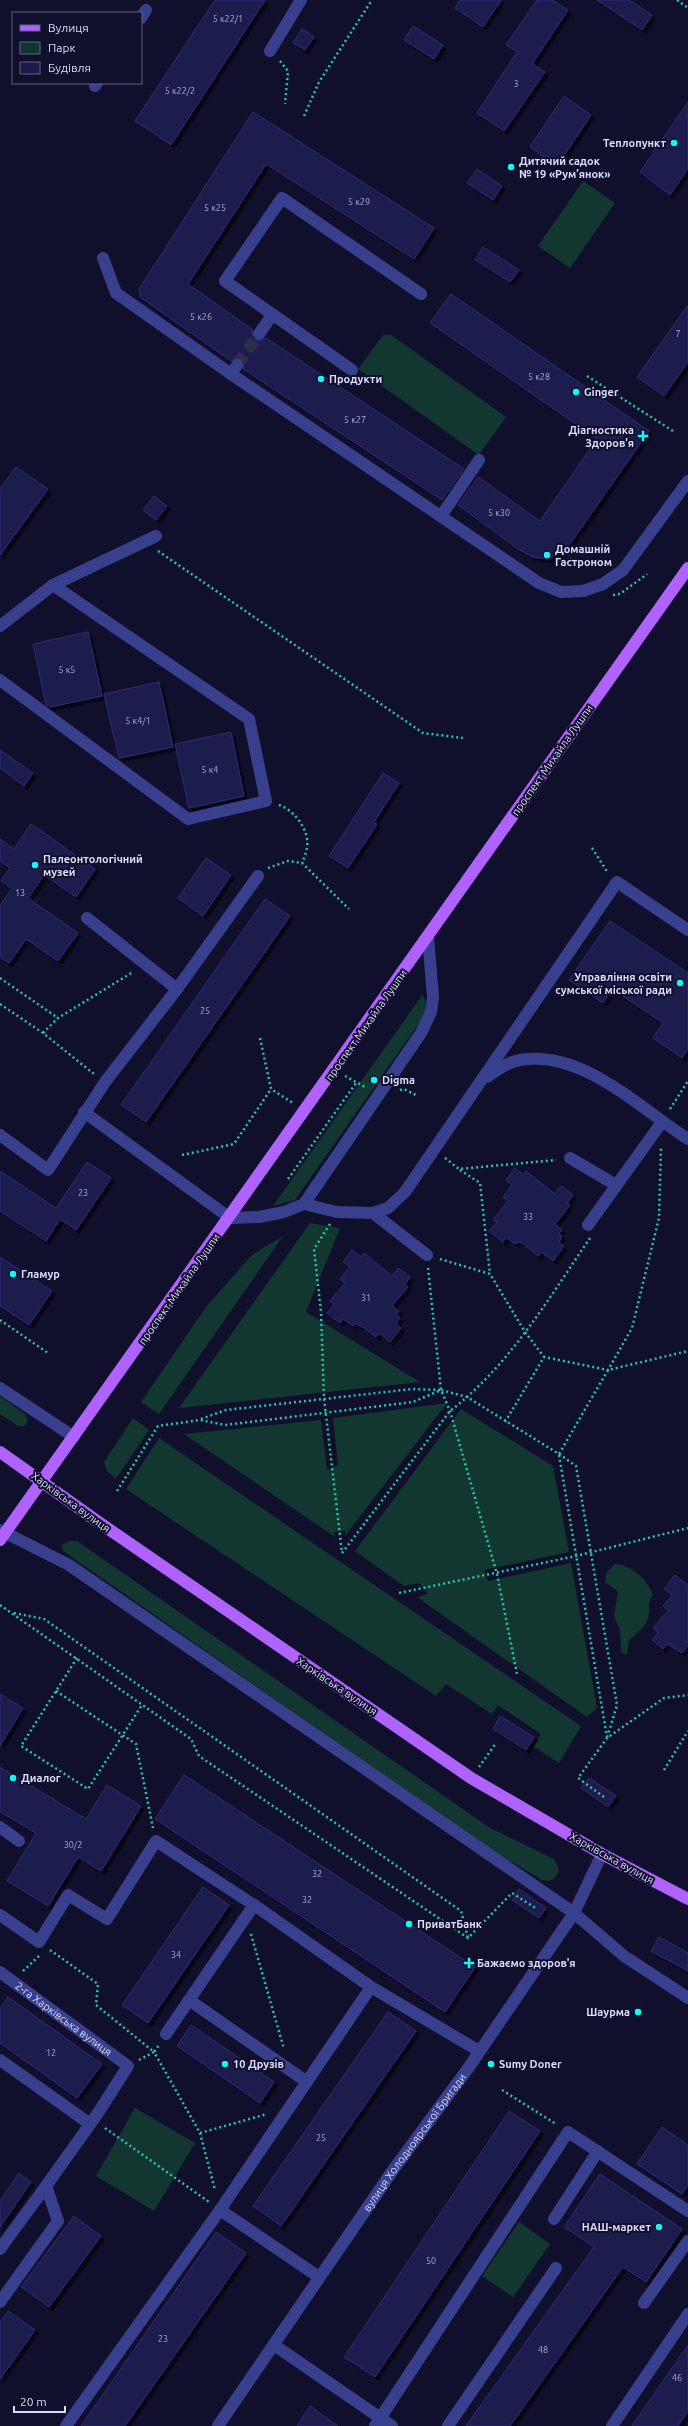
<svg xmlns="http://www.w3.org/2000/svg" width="688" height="2426" font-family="Ubuntu,sans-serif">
  <defs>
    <filter id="shadow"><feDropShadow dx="3.5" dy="3.5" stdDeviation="0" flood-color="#0009"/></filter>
  </defs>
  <rect width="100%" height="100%" fill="#11102c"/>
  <path fill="#123731" d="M583 181 615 203 570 268 538 246Z
    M383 335H391L506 417 479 455 358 369Z
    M423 994 426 1005 424 1016 295 1200 273 1206Z
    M310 1223 340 1228 306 1312 420 1382 179 1408Z
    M283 1236 159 1414 141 1402 206 1307 252 1255Z
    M0 1396 26 1415 28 1422 25 1426H18L0 1414Z
    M447 1403 345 1536V1531L334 1532 335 1537 184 1434 321 1420 327 1470 338 1465 333 1418Z
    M461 1409 553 1466 569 1552 484 1570 488 1581 571 1563 597 1708 587 1717 417 1597 428 1594 419 1583 404 1586 355 1551Z
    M133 1418 149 1430 116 1479 107 1471 104 1462Z
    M159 1438 581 1726 559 1763 534 1747 541 1734 498 1705 492 1714 446 1684 436 1696 126 1489Z
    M70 1541H77L490 1828 554 1859 559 1869C557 1878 551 1883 542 1880L483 1845 63 1551 62 1545Z
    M615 1564C632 1565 648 1580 653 1595 647 1602 650 1605 649 1613 648 1625 639 1632 629 1640L627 1655 621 1652 620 1630 614 1616 618 1592 605 1582 607 1572Z
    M135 2108 195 2143 154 2211 96 2176Z
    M519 2222 550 2244 513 2297 482 2276Z"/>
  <path fill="#1e1a4e" stroke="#312b7c" filter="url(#shadow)" d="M215 0H265L171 145 135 121Z
    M460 0H501L483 27 455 8Z
    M537 0H552L568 10 532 64 545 72 504 131 477 113 517 52 506 45Z
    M597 0H629L652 15 642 30Z
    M413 26 443 45 434 59 404 40Z
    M302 29 314 37 305 50 293 43Z
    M564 96 591 115 557 166 530 147Z
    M688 102V168L670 195 640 172Z
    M253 112 434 228 414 259 266 164 188 284 253 330 252 337 255 340 262 341 265 338 269 340 464 469 442 500 243 369 244 365 241 359 237 358 231 361 140 297 139 289 141 286Z
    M477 169 502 186 493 200 467 183Z
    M483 247 519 270 510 282 475 260Z
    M451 294 649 431 572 541 562 553 548 559 532 557 518 549 458 505 478 477 540 521 597 439 430 323Z
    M688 305V362L664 396 637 377Z
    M16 467 48 489 0 555V489Z
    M154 496 167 506 156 520 143 510Z
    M88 632 102 696 50 707 46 705 33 644Z
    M159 682 173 747 119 758 104 694Z
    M231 732 244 796 189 808 175 744Z
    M0 750 33 773 24 786 0 768Z
    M383 773 399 783 374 822 377 824 348 868 329 856Z
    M31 824 95 869 76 897 44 875 28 898 78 933 58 961 26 939 9 963 0 957V906L12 888 1 881 10 868 0 861V839L14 849Z
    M206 858 231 875 203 916 178 898Z
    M265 899 290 916 146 1122 121 1105Z
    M610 921 688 973V1049L682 1058 653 1038 663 1023 612 989 603 1003 569 980Z
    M87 1162 111 1178 76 1230 60 1219 46 1241 0 1211V1171L56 1208Z
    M515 1168 524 1175 526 1171 555 1194 561 1186 573 1195 567 1203 570 1205 555 1224 562 1230 559 1233 562 1236 559 1242 564 1246 553 1261 541 1252 538 1256 522 1243 517 1242 515 1244 506 1237 503 1242 489 1231 497 1222 493 1220 508 1201 503 1197 512 1185 506 1180Z
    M352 1250 361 1257 364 1253 392 1276 398 1268 410 1277 405 1284 408 1287 392 1306 399 1311 396 1315 400 1318 396 1323 401 1328 390 1342 379 1333 376 1337 360 1325 358 1326 355 1323 353 1326 343 1319 340 1323 327 1313 334 1304 330 1301 345 1283 340 1279 350 1267 343 1262Z
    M0 1257 52 1291 29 1325 0 1306Z
    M675 1575 688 1585V1645L682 1653 667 1644 663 1649 652 1640 658 1633 653 1628 668 1611 663 1606 672 1595 664 1589Z
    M0 1694 23 1708 0 1746Z
    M500 1716 534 1737 526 1750 493 1729Z
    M0 1767 86 1819 107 1785 141 1806 101 1871 78 1857 48 1906 7 1881 36 1833 0 1812Z
    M184 1775 475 1967 445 2012 155 1819Z
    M589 1778 616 1796 608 1807 581 1788Z
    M203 1887 229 1905 148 2023 122 2005Z
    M519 1889 546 1908 539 1918 512 1900Z
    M659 1937 688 1953V1971L651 1951Z
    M8 1997 102 2064 77 2098 0 2043V2008Z
    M388 2012 416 2031 281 2226 253 2206Z
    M191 2025 274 2082 260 2103 177 2046Z
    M509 2111 540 2131 375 2377 344 2357Z
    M662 2127 688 2145V2185L682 2194 637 2164Z
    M19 2173 31 2182 0 2227V2201Z
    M600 2174 682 2229 646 2282 623 2267 510 2426H466L594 2247 564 2227Z
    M74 2216 101 2236 49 2307 21 2287Z
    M216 2232 246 2253 125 2426H81Z
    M8 2311 35 2330 0 2379V2322Z
    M688 2345V2411L678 2426H632Z
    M310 2406 338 2426H297Z"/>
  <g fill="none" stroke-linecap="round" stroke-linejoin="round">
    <path stroke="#2f2e4c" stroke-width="12" stroke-dasharray="12 6" stroke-linecap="butt" d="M237 365 259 334"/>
    <path stroke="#29c5a8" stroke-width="2.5" stroke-dasharray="2 3" stroke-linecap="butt" d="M677 0 688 8
      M280 61 288 71 285 104
      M304 116 319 82 372 0
      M587 376 673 431
      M158 551 423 733 463 738
      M613 595 620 594 647 574
      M279 805C294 810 310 830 307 848 306 853 304 858 302 863
      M592 848 608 873
      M268 868 288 861 302 863 349 909
      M0 978 58 1018
      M0 1004 43 1033 94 1074
      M43 1033 58 1018 133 972
      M260 1038 271 1089 293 1103
      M345 1076 367 1088
      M400 1090 404 1089 418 1096
      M670 1109 688 1081
      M182 1155 234 1144 271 1089
      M445 1158 459 1169 556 1160
      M460 1170 480 1183 490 1274
      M288 1179 356 1083
      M330 1224 314 1249 321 1312 324 1398 342 1553
      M440 1259 490 1274 525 1332 544 1357
      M428 1268 441 1390 450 1411 497 1574 517 1674
      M0 1320 48 1353
      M201 1419 226 1410 412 1389 441 1390
      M505 1422 544 1357 608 1370 632 1328 659 1218 661 1148
      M559 1454 576 1466 617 1705 607 1738
      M559 1455 607 1737
      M117 1491 158 1426 200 1420 225 1425 413 1402 441 1390 467 1397 559 1454 608 1370 688 1351
      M342 1553 450 1411C509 1366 549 1298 590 1238
      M399 1593 576 1556 688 1528
      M0 1605 191 1739 199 1756 468 1938 512 1893 537 1909
      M14 1613 44 1619 461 1911 468 1938
      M77 1658 21 1746 88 1789 142 1705
      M56 1691 136 1744 153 1828
      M479 1767 496 1743
      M664 1770 688 1731
      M604 1797 578 1778 607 1738 664 1698 688 1695
      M251 1934 284 2049
      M50 1950 98 1984 96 2005 154 2052 159 2045
      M23 1971 40 1955
      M139 2060 154 2052 200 2133 215 2190
      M502 2090 556 2124
      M105 2128 209 2202
      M200 2133 267 2114"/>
    <g stroke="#38408e" stroke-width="12">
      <path d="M141 18 146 10"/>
      <path d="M270 51 301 0"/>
      <path d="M95 86 97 83"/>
      <path d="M103 258 116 293 231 374"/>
      <path d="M259 334 272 315"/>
      <path d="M237 365 231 374 539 583 561 592 583 591 603 584 623 570 688 481"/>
      <path d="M352 370 225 281 282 198 421 294"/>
      <path d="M441 516 479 460"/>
      <path d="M0 626 53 585 156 536"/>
      <path d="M0 680 188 819 266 801 249 719 53 585"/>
      <path d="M87 918 177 989"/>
      <path d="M487 1077C497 1070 508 1062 520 1060 582 1049 639 1108 688 1139"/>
      <path d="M84 1112 230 1218 259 1217 284 1212 304 1204 337 1212 373 1213 388 1208 405 1192 617 882 688 930"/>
      <path d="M0 1135 48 1170 105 1082 177 989 258 876"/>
      <path d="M570 1158 616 1185"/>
      <path d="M304 1204 421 1033 431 1012 433 997 428 937"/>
      <path d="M373 1213 427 1255"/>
      <path d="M588 1225 662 1122"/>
      <path d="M0 1388 74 1437"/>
      <path d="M0 1530 69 1565 574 1913 624 1956 688 1998"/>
      <path d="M0 1827 19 1841"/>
      <path d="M0 1915 39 1942 68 1895 107 1919 156 1841 254 1905 371 1987 479 2051"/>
      <path id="s1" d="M0 1972 128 2066 98 2113 46 2186 58 2221 0 2302"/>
      <path d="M189 2000 307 2082"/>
      <path d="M166 2034 254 1905"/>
      <path d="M0 2060 90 2124"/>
      <path d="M220 2210 371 1987"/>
      <path d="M554 2219 598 2151"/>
      <path d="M0 2249 46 2186"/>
      <path d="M644 2303 688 2241"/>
      <path d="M274 2345 392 2426"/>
      <path d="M66 2426 220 2210 319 2277"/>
      <path id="s2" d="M218 2426 393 2170 469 2067 574 1913 602 1854"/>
      <path d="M375 2426 568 2132 688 2211"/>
      <path d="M448 2426 556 2268"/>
      <path d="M612 2426 688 2314"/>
    </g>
    <path stroke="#b062ff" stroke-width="12" d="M0 1452 97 1521 471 1778 602 1854 688 1899
      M0 1540 688 568"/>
  </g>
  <g fill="#07fff8" stroke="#11102c" stroke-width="1.5">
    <circle cx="674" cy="143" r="4"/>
    <circle cx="511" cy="167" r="4"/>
    <circle cx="321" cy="379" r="4"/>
    <circle cx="576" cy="392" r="4"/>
    <path d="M641 430h4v4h4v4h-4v4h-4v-4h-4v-4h4z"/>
    <circle cx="547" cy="555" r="4"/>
    <circle cx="35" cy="865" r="4"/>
    <circle cx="680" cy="983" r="4"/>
    <circle cx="374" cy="1080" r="4"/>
    <circle cx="13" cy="1274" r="4"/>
    <circle cx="13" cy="1778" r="4"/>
    <circle cx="409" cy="1924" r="4"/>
    <path d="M467 1957h4v4h4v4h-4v4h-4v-4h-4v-4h4z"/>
    <circle cx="638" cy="2012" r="4"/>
    <circle cx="225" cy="2064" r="4"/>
    <circle cx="491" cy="2064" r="4"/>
    <circle cx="659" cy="2227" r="4"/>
  </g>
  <g text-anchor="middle" stroke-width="4" stroke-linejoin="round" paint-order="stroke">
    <g font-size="9" fill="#acabd3">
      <text x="228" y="22">5 к22/1</text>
      <text x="516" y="87">3</text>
      <text x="180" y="94">5 к22/2</text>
      <text x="359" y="205">5 к29</text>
      <text x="215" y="211">5 к25</text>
      <text x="201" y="320">5 к26</text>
      <text x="678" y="337">7</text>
      <text x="539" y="380">5 к28</text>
      <text x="355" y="423">5 к27</text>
      <text x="499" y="516">5 к30</text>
      <text x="67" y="673">5 к5</text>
      <text x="138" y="724">5 к4/1</text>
      <text x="210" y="773">5 к4</text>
      <text x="20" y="896">13</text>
      <text x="205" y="1014">25</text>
      <text x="83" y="1196">23</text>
      <text x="528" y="1220">33</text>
      <text x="366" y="1301">31</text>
      <text x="73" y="1848">30/2</text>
      <text x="317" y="1877">32</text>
      <text x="307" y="1903">32</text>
      <text x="176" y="1958">34</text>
      <text x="51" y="2056">12</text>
      <text x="321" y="2141">25</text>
      <text x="431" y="2264">50</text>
      <text x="163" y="2342">23</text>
      <text x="543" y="2353">48</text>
      <text x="677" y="2381">46</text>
    </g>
    <g font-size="11" font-weight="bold" fill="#dbdbff" stroke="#11102c" text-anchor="start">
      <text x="666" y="147" text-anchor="end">Теплопункт</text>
      <text x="519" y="165">Дитячий садок<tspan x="519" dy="13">№ 19 «Рум’янок»</tspan></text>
      <text x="329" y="383">Продукти</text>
      <text x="584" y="396">Ginger</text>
      <text x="634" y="434" text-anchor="end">Діагностика<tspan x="634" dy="13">Здоров'я</tspan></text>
      <text x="555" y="553">Домашній<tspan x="555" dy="13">Гастроном</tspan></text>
      <text x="43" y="863">Палеонтологічний<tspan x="43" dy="13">музей</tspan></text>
      <text x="672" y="981" text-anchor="end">Управління освіти<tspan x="672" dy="13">сумської міської ради</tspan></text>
      <text x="382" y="1084">Digma</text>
      <text x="21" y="1278">Гламур</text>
      <text x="21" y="1782">Диалог</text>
      <text x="417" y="1928">ПриватБанк</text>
      <text x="477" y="1967">Бажаємо здоров'я</text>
      <text x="630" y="2016" text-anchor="end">Шаурма</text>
      <text x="233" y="2068">10 Друзів</text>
      <text x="499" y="2068">Sumy Doner</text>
      <text x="651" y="2231" text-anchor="end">НАШ-маркет</text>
    </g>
    <g font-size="11" fill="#dbdbff" stroke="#11102c">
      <text transform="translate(552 760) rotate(-55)" y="4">проспект Михайла Лушпи</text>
      <text transform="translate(366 1025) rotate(-55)" y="4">проспект Михайла Лушпи</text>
      <text transform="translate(179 1289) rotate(-55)" y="4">проспект Михайла Лушпи</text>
      <text transform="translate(71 1502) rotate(36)" y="4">Харківська вулиця</text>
      <text transform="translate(337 1686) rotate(34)" y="4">Харківська вулиця</text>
      <text transform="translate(612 1858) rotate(29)" y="4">Харківська вулиця</text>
      <text dy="4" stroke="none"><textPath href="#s1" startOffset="79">2-га Харківська вулиця</textPath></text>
      <text dy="4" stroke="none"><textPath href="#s2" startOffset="345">вулиця Холодноярської Бригади</textPath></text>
    </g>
  </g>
  <rect x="12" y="12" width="130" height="72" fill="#11102c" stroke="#626180"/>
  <rect x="20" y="25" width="20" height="6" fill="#b062ff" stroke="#626180"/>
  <text x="48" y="32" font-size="12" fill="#dbdbff">Вулиця</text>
  <rect x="20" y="42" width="20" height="12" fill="#123731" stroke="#626180"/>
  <text x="48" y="52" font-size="12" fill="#dbdbff">Парк</text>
  <rect x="20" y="62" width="20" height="12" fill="#1e1a4e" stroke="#626180"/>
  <text x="48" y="72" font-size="12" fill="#dbdbff">Будівля</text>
  <path d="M14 2406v6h51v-6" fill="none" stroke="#dbdbff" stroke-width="2"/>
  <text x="20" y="2406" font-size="12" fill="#dbdbff" stroke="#11102c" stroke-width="3" paint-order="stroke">20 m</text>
</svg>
